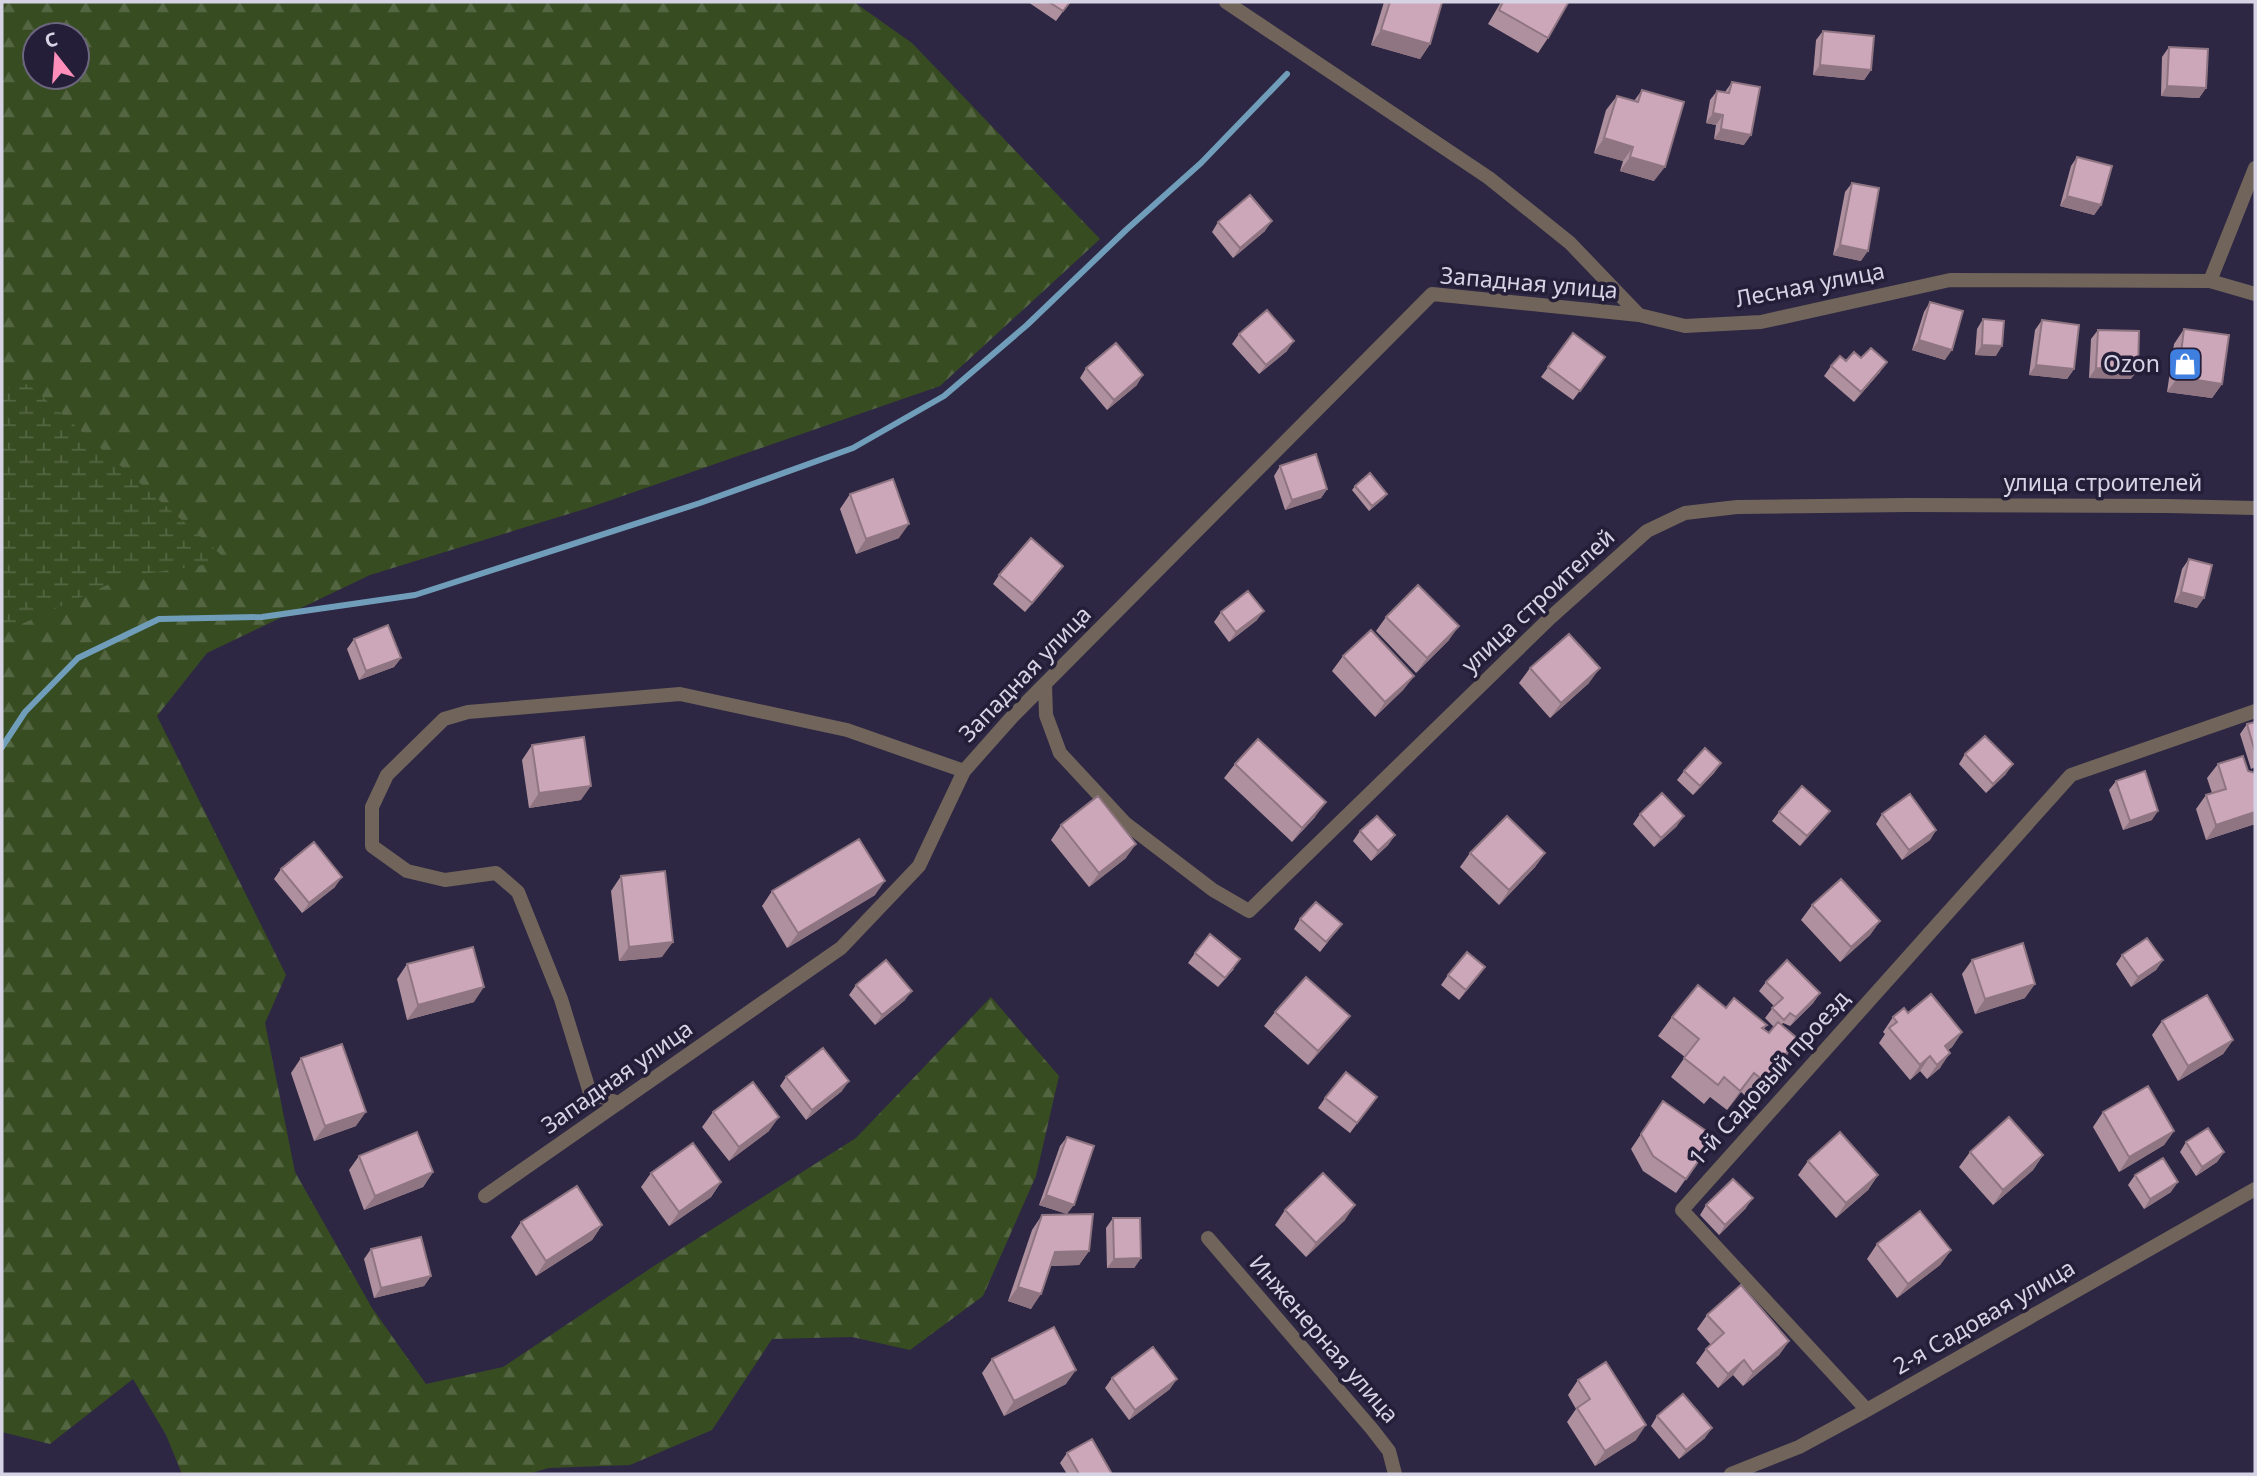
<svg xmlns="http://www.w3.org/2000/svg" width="2257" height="1476" font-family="'Noto Sans',sans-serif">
  <defs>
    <pattern id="forest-firs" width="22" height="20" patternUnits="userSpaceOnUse" patternTransform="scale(1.75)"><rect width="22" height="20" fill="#384c22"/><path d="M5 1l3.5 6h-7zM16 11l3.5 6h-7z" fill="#546542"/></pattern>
    <pattern id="wetland-marsh" width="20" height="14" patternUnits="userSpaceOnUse" patternTransform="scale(1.75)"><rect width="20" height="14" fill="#384c22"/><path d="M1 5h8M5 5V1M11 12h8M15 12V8" fill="none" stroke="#546542"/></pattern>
  </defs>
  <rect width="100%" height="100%" fill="#2d2743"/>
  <path fill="url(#forest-firs)" fill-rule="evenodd" d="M2 2H854L912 43 1100 239 940 386 588 508 370 575 207 653 157 716 286 975 265 1023 295 1172 372 1308 426 1384 503 1367 654 1266 856 1138 991 997 1059 1076 1036 1176 983 1296 910 1350 852 1337 772 1339 712 1430 630 1465 549 1468 528 1474H182L166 1435 133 1379 50 1444 2 1432ZM35 35H77V77H35Z"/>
  <path fill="url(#wetland-marsh)" d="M28 384 228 561 125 577 2 633V389Z"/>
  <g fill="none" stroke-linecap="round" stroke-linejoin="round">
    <path stroke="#709eba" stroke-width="6" d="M2 747 25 712 78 658 159 619 262 617 415 595 700 503 853 448 944 396 1027 325 1126 230 1201 163 1287 74"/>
    <path stroke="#71655b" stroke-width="14" d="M1226 2 1489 178 1570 243 1639 315 1685 326 1761 322 1950 280 2210 281 2255 294
      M2210 281 2255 168
      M1045 685 1046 715 1060 753 1125 823 1213 890 1249 911 1550 618 1647 531 1685 513 1737 507 1908 505 2168 506 2255 508
      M619 1103 590 1093 561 999 518 892 496 873 445 880 407 871 372 846V807L387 775 444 719 468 712 680 694 847 730 964 771
      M485 1196 841 948 919 866 964 771 1012 717 1432 294 1639 315
      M1208 1238 1372 1429 1389 1451 1395 1474
      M1867 1410 1682 1210 2071 775 2255 711
      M1731 1474 1799 1447 1867 1410 2255 1189"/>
  </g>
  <path fill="#af909f" d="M1028 2H1070L1056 21Z
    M1384 2H1442L1430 44 1420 59 1371 45Z
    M1501 2H1566L1548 38 1538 53 1488 24Z
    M1823 31 1871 70 1864 80 1813 75 1816 40Z
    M2169 47 2206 88 2199 98 2161 96 2162 57Z
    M1732 82 1744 145 1714 139 1716 125 1706 123 1710 100 1717 91 1725 92Z
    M1642 90 1654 181 1620 171 1623 161 1594 153 1606 110 1617 96 1634 101Z
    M2077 157 2101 205 2094 215 2060 206 2071 166Z
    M1852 183 1861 261 1833 255 1845 192Z
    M1218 222 1265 231 1233 258 1212 232Z
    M1930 302 1945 360 1912 350 1924 312Z
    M1983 319 1996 356 1975 355 1977 329Z
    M2042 320 2074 369 2067 379 2029 375 2035 330Z
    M2184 329 2222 384 2212 398 2167 392 2174 344Z
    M2098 330 2131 379 2089 378 2091 339Z
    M1573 333 1605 357 1573 400 1541 377Z
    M1239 334 1287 351 1259 374 1232 344Z
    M1861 358 1880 372 1854 402 1824 376 1831 366 1846 361Z
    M1086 368 1137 385 1107 410 1080 378Z
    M1280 466 1327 489 1321 498 1285 510 1274 476Z
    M1355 486 1387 494 1383 499 1369 511 1352 490Z
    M850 494 899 538 856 554 840 509Z
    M2189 559 2197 608 2174 602 2182 569Z
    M999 575 1056 576 1025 612 993 584Z
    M1221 612 1257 620 1229 642 1214 622Z
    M1386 617 1449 640 1416 673 1376 631Z
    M354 639 401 658 394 667 359 680 347 649Z
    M1343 656 1414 676 1403 690 1375 717 1332 671Z
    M1530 668 1589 683 1550 718 1519 683Z
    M2255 722V767L2251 769 2240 734 2247 724Z
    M532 745 581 800 529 808 522 760Z
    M1965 754 2006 774 1986 793 1959 764Z
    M1721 763 1714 773 1693 795 1677 780 1684 771Z
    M1235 764 1315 817 1292 842 1224 778Z
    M2218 764 2255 773V824L2206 840 2196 809 2206 795 2212 793 2207 778Z
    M2116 781 2152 820 2123 830 2109 790Z
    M1830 811 1823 820 1800 846 1772 821 1779 812Z
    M1640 814 1677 826 1654 847 1633 824Z
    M1882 814 1936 830 1930 840 1902 860 1876 824Z
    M1061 825 1126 858 1089 887 1051 840Z
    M1360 831 1395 835 1388 845 1371 861 1353 841Z
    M1470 853H1545L1535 867 1499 905 1460 867Z
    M281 869 335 887 302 913 274 879Z
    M621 876 662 957 619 961 611 891Z
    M772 891 875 895 787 948 762 906Z
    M1812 905 1880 921 1870 935 1840 962 1801 920Z
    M1300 919 1342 924 1320 952 1294 929Z
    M1195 953 1234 969 1218 987 1188 963Z
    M2122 955 2163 960 2156 970 2131 987 2116 964Z
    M1972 960 2025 998 1975 1014 1962 974Z
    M407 964 474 1002 407 1020 397 979Z
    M1485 967 1459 1000 1441 985 1448 975Z
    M1766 982 1820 993 1813 1003 1790 1026 1783 1023 1781 1025 1798 1039 1785 1058 1750 1100 1741 1092 1727 1110 1710 1097 1704 1104 1671 1077 1685 1057 1658 1036 1672 1017 1726 1008 1767 1025 1764 1029 1769 1033 1774 1027 1765 1018 1774 1006 1759 991Z
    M856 985 905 1000 875 1025 849 995Z
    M1275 1012 1350 1016 1339 1030 1308 1065 1264 1026Z
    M1908 1013 1962 1032 1952 1047 1948 1050 1940 1068 1927 1079 1920 1071 1910 1080 1879 1043 1885 1034 1883 1032 1893 1017Z
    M2162 1021 2233 1040 2223 1054 2178 1081 2152 1035Z
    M301 1058 356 1126 314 1141 291 1073Z
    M786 1077 842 1091 806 1120 780 1086Z
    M1377 1097 1350 1133 1318 1108 1325 1098Z
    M1663 1101 1715 1137 1676 1193 1643 1171 1631 1149Z
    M713 1112 769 1131 729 1161 702 1127Z
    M2103 1112 2174 1131 2164 1145 2119 1172 2093 1127Z
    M1067 1137V1214L1089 1251 1079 1265 1050 1266 1031 1309 1008 1301 1032 1230 1042 1215 1067 1214 1039 1205 1060 1146Z
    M2186 1142 2224 1152 2217 1162 2196 1176 2180 1152Z
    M1970 1152 2043 1155 2033 1170 1993 1205 1959 1167Z
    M359 1156 433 1172 423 1187 364 1210 349 1170Z
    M1808 1161 1878 1175 1868 1190 1836 1218 1798 1175Z
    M651 1173 721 1182 711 1197 669 1226 641 1187Z
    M2135 1175 2171 1192 2144 1209 2128 1185Z
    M1706 1205 1746 1208 1719 1235 1700 1215Z
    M1285 1210 1345 1220 1306 1257 1275 1225Z
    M1113 1218 1141 1258 1134 1268H1107L1106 1228Z
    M521 1222 602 1225 592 1240 536 1276 511 1237Z
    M1877 1244 1951 1250 1940 1265 1897 1298 1867 1259Z
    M371 1249 431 1276 424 1286 374 1298 364 1259Z
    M1707 1315 1789 1341 1779 1355 1743 1386 1733 1375 1718 1388 1696 1363 1706 1349 1711 1345 1697 1329Z
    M992 1359 1066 1384 1004 1416 982 1373Z
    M1112 1378 1170 1389 1129 1420 1105 1388Z
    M1578 1380 1636 1440 1595 1466 1567 1422 1576 1409 1568 1395Z
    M1657 1416 1705 1438 1679 1459 1651 1426Z
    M1067 1453 1112 1474H1067L1060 1463Z"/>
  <path fill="#8f7582" d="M1381 30 1430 44 1420 59 1371 45Z
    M1820 65 1871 70 1864 80 1813 75Z
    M2167 86 2206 88 2199 98 2161 96Z
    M1713 113 1723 115 1716 125 1706 123Z
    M1721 129 1751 135 1744 145 1714 139Z
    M1604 138 1633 147 1623 161 1594 153Z
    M1630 157 1665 167 1654 181 1620 171Z
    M2067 196 2101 205 2094 215 2060 206Z
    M1272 221 1265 231 1233 258 1240 248Z
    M1840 245 1868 251 1861 261 1833 255Z
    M1919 340 1952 350 1945 360 1912 350Z
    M1294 341 1287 351 1259 374 1266 365Z
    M1982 345 2002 346 1996 356 1975 355Z
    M1887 362 1880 372 1854 402 1861 392Z
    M2036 365 2074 369 2067 379 2029 375Z
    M2096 368 2138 370 2131 379 2089 378Z
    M1143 375 1137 385 1107 410 1114 400Z
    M2178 377 2222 384 2212 398 2167 392Z
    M1327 489 1321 498 1285 510 1292 500Z
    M1387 494 1383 499 1369 511 1372 506Z
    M909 524 899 538 856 554 866 539Z
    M1063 566 1056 576 1025 612 1032 603Z
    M2181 592 2204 598 2197 608 2174 602Z
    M1264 611 1257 620 1229 642 1236 632Z
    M1459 626 1449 640 1416 673 1427 658Z
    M401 658 394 667 359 680 366 671Z
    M1600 668 1589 683 1550 718 1561 703Z
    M1414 676 1403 690 1375 717 1385 702Z
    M1721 763 1714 773 1693 795 1700 786Z
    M2013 764 2006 774 1986 793 1993 784Z
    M591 786 581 800 529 808 539 793Z
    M1326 802 1315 817 1292 842 1302 828Z
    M1830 811 1823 820 1800 846 1807 836Z
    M2158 811 2152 820 2123 830 2130 821Z
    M2255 812V824L2206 840 2216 825Z
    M1684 816 1677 826 1654 847 1661 838Z
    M1936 830 1930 840 1902 860 1909 850Z
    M1395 835 1388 845 1371 861 1378 851Z
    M1136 844 1126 858 1089 887 1099 873Z
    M1545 853 1535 867 1499 905 1509 890Z
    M342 877 335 887 302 913 309 903Z
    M885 881 875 895 787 948 798 933Z
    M1880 921 1870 935 1840 962 1851 947Z
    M673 942 662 957 619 961 629 947Z
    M2163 960 2156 970 2131 987 2138 977Z
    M1485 967 1478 977 1459 1000 1466 990Z
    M2035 984 2025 998 1975 1014 1985 999Z
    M484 987 474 1002 407 1020 418 1005Z
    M912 991 905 1000 875 1025 882 1015Z
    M1820 993 1813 1003 1790 1026 1796 1017Z
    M1350 1016 1339 1030 1308 1065 1318 1051Z
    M1962 1032 1952 1047 1935 1061 1945 1046Z
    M1798 1039 1785 1058 1750 1100 1764 1081Z
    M2233 1040 2223 1054 2178 1081 2188 1066Z
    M1950 1053 1940 1068 1927 1079 1937 1065Z
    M1930 1056 1920 1071 1910 1080 1920 1065Z
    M1754 1073 1741 1092 1727 1110 1740 1091Z
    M849 1081 842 1091 806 1120 812 1110Z
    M366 1112 356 1126 314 1141 325 1126Z
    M779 1117 769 1131 729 1161 739 1147Z
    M2174 1131 2164 1145 2119 1172 2129 1157Z
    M2224 1152 2217 1162 2196 1176 2202 1167Z
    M2043 1155 2033 1170 1993 1205 2003 1190Z
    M433 1172 423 1187 364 1210 375 1196Z
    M1878 1175 1868 1190 1836 1218 1846 1203Z
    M721 1182 711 1197 669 1226 679 1212Z
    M2178 1182 2171 1192 2144 1209 2150 1199Z
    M1046 1195 1074 1205 1067 1214 1039 1205Z
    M1753 1198 1746 1208 1719 1235 1725 1225Z
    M1355 1205 1345 1220 1306 1257 1316 1243Z
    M602 1225 592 1240 536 1276 546 1261Z
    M1951 1250 1940 1265 1897 1298 1908 1284Z
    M1089 1251 1079 1265 1044 1266 1055 1252Z
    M1141 1258 1134 1268H1107L1114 1259Z
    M431 1276 424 1286 374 1298 381 1288Z
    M1018 1287 1041 1294 1031 1309 1008 1301Z
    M1789 1341 1779 1355 1743 1386 1753 1372Z
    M1744 1360 1733 1375 1718 1388 1728 1374Z
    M1076 1370 1066 1384 1004 1416 1014 1401Z
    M1177 1379 1170 1389 1129 1420 1135 1410Z
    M1646 1425 1636 1440 1595 1466 1605 1451Z
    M1712 1428 1705 1438 1679 1459 1686 1450Z"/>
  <path fill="#cca7b9" stroke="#8f7582" stroke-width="2" d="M1049 2H1070L1063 11Z
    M1390 2H1442L1430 44 1381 30Z
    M1503 2H1566L1568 3 1548 38 1499 10Z
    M1823 31 1874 36 1871 70 1820 65Z
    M2169 47 2208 49 2206 88 2167 86Z
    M1732 82 1760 87 1751 135 1721 129 1723 115 1713 113 1717 91 1729 93Z
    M1642 90 1684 102 1665 167 1630 157 1633 147 1604 138 1617 96 1638 102Z
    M2077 157 2112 166 2101 205 2067 196Z
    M1852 183 1879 188 1868 251 1840 245Z
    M1250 195 1272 221 1240 248 1218 222Z
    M1930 302 1963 311 1952 350 1919 340Z
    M1267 310 1294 341 1266 365 1239 334Z
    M1983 319 2004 321 2002 346 1982 345Z
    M2042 320 2079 325 2074 369 2036 365Z
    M2184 329 2229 335 2222 384 2178 377Z
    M2098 330 2139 331 2138 370 2096 368Z
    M1573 333 1605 357 1580 391 1548 367Z
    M1116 343 1143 375 1114 400 1086 368Z
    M1871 348 1887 362 1861 392 1831 366 1840 356 1846 361 1854 352 1861 358Z
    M1316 454 1327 489 1292 500 1280 466Z
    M1370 473 1387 494 1372 506 1355 486Z
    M893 479 909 524 866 539 850 494Z
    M1031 538 1063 566 1032 603 999 575Z
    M2189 559 2212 565 2204 598 2181 592Z
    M1418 585 1459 626 1427 658 1386 617Z
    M1248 591 1264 611 1236 632 1221 612Z
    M388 625 401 658 366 671 354 639Z
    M1371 630 1414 676 1385 702 1343 656Z
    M1569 634 1600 668 1561 703 1530 668Z
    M2255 722V752L2247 724Z
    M1985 736 2013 764 1993 784 1965 754Z
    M584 737 591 786 539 793 532 745Z
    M1258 739 1326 802 1302 828 1235 764Z
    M1705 748 1721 763 1700 786 1684 771Z
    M2243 756 2248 771 2255 773V812L2216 825 2206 795 2226 789 2218 764Z
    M2145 771 2158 811 2130 821 2116 781Z
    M1802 786 1830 811 1807 836 1779 812Z
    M1662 793 1684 816 1661 838 1640 814Z
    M1910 794 1936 830 1909 850 1882 814Z
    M1098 796 1136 844 1099 873 1061 825Z
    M1377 816 1395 835 1378 851 1360 831Z
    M1507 816 1545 853 1509 890 1470 853Z
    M859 839 885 881 798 933 772 891Z
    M314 842 342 877 309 903 281 869Z
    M665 871 673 942 629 947 621 876Z
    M1841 879 1880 921 1851 947 1812 905Z
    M1316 902 1342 924 1326 942 1300 919Z
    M1210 934 1240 959 1225 978 1195 953Z
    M2147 938 2163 960 2138 977 2122 955Z
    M2023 943 2035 984 1985 999 1972 960Z
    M473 947 484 987 418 1005 407 964Z
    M1467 952 1485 967 1466 990 1448 975Z
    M886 960 912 991 882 1015 856 985Z
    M1787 960 1820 993 1796 1017 1790 1013 1784 1020 1772 1008 1783 998 1766 982Z
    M1306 977 1350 1016 1318 1051 1275 1012Z
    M1698 985 1726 1008 1734 998 1767 1025 1762 1028 1769 1033 1778 1022 1798 1039 1764 1081 1754 1073 1740 1091 1724 1077 1718 1085 1684 1058 1699 1039 1672 1017Z
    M1931 994 1962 1032 1945 1046 1950 1053 1937 1065 1930 1056 1920 1065 1889 1028 1897 1022 1893 1017 1904 1008 1908 1013Z
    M2207 995 2233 1040 2188 1066 2162 1021Z
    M342 1044 366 1112 325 1126 301 1058Z
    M823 1048 849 1081 812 1110 786 1077Z
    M1346 1072 1377 1097 1357 1123 1325 1098Z
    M753 1082 779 1117 739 1147 713 1112Z
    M2148 1086 2174 1131 2129 1157 2103 1112Z
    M1663 1101 1715 1137 1686 1179 1653 1156 1641 1134Z
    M2009 1117 2043 1155 2003 1190 1970 1152Z
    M2208 1128 2224 1152 2202 1167 2186 1142Z
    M417 1132 433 1172 375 1196 359 1156Z
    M1840 1132 1878 1175 1846 1203 1808 1161Z
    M1067 1137 1094 1146 1074 1205 1046 1195Z
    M693 1143 721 1182 679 1212 651 1173Z
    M2163 1158 2178 1182 2150 1199 2135 1175Z
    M1323 1173 1355 1205 1316 1243 1285 1210Z
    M1733 1179 1753 1198 1725 1225 1706 1205Z
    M577 1186 602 1225 546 1261 521 1222Z
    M1920 1211 1951 1250 1908 1284 1877 1244Z
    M1093 1214 1089 1251 1055 1252 1041 1294 1018 1287 1042 1215Z
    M1113 1218H1140L1141 1258 1114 1259Z
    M421 1237 431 1276 381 1288 371 1249Z
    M1741 1285 1789 1341 1753 1372 1744 1360 1728 1374 1706 1349 1724 1333 1707 1315Z
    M1054 1327 1076 1370 1014 1401 992 1359Z
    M1153 1347 1177 1379 1135 1410 1112 1378Z
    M1606 1362 1646 1425 1605 1451 1577 1408 1590 1399 1578 1380Z
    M1683 1394 1712 1428 1686 1450 1657 1416Z
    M1092 1439 1112 1474H1079L1067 1453Z"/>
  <defs>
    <g id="shop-square" transform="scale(1.75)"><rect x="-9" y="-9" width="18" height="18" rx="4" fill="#3f7fe0" stroke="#241e38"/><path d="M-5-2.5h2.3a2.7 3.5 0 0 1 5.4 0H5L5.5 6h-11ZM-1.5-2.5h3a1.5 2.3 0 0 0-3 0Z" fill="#fff"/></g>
  </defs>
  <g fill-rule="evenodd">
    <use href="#shop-square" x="2185" y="364"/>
  </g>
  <g text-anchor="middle" stroke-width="7" stroke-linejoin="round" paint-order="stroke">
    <g font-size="23" fill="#d6d3e5" stroke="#241e38">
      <text transform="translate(1529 283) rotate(5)" y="8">Западная улица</text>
      <text transform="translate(1810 285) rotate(-11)" y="8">Лесная улица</text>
      <text x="2103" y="491">улица строителей</text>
      <text transform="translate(1538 601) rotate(-43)" y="8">улица строителей</text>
      <text transform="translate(1025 674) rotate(-46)" y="8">Западная улица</text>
      <text transform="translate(617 1077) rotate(-35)" y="8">Западная улица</text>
      <text transform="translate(1769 1078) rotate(-48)" y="8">1-й Садовый проезд</text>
      <text transform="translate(1984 1317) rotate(-30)" y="8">2-я Садовая улица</text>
      <text transform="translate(1324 1339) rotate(49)" y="8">Инженерная улица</text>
    </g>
    <g font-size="23" fill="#d6d3e5" stroke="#241e38" text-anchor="end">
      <text x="2160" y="372">Ozon</text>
    </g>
  </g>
  <rect width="2257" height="1476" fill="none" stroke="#d6d3e5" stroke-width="7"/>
  <g transform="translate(56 56) rotate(343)"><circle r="33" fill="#241e38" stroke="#6b667d" stroke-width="2"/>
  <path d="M0-5L12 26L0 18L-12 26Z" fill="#ff8eba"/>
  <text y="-10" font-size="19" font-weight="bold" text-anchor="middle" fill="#d6d3e5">С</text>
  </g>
</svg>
